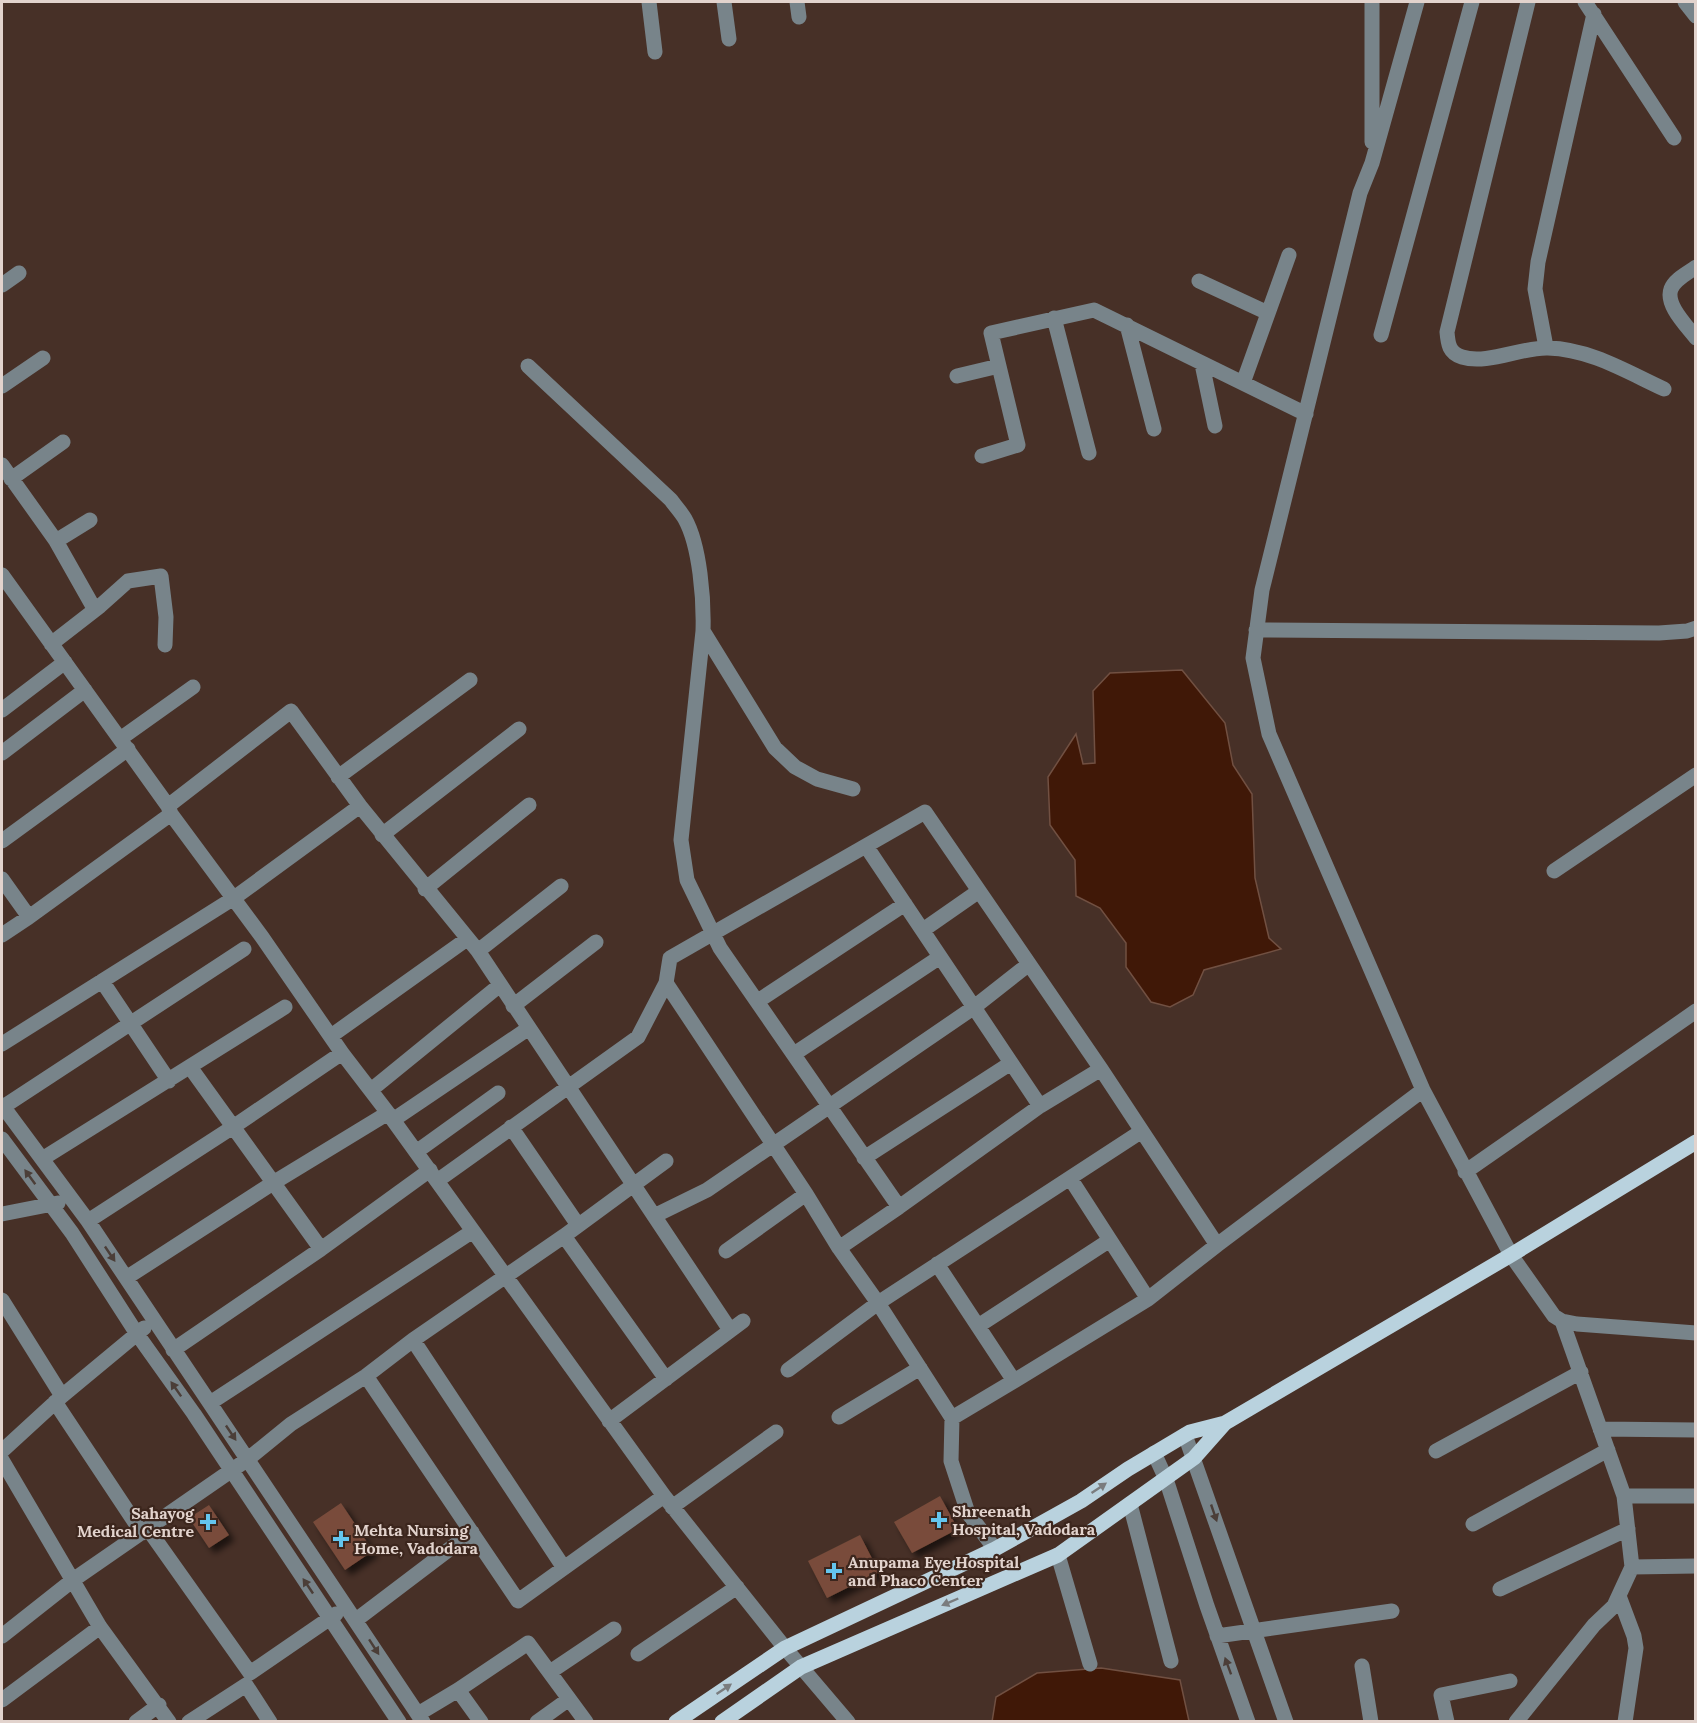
<svg xmlns="http://www.w3.org/2000/svg" width="1697" height="1723" font-family="Lora,serif">
  <defs>
    <filter id="shadow"><feDropShadow dx="5.5" dy="5.5" stdDeviation="3" flood-color="#0009"/></filter>
  </defs>
  <rect width="100%" height="100%" fill="#473027"/>
  <path fill="#401807" stroke="#715042" stroke-width="1.5" d="M1182 670 1225 723 1233 765 1252 794 1255 878 1269 938 1281 949 1204 970 1193 995 1170 1007 1151 1002 1126 967V943L1100 908 1076 896 1075 860 1050 825 1048 777 1076 734 1083 764 1095 763 1093 691 1110 673Z
    M1101 1668 1180 1680 1189 1721 992 1722 996 1697 1037 1673Z"/>
  <path fill="#794c3b" filter="url(#shadow)" d="M940 1496 958 1529 912 1553 894 1522Z
    M341 1503 373 1551 345 1570 313 1522Z
    M209 1505 229 1535 209 1548 189 1518Z
    M860 1535 879 1572 827 1598 808 1561Z"/>
  <g fill="none" stroke-linecap="round" stroke-linejoin="round">
    <path stroke="#78848a" stroke-width="15" d="M649 2 655 52
      M724 2 729 39
      M797 2 799 17
      M1417 2 1372 163 1360 193 1262 590 1253 658 1269 734 1423 1090 1511 1255 1554 1316 1562 1321 1577 1324 1696 1333
      M1528 2 1447 332C1448 344 1449 353 1462 357 1487 365 1522 347 1548 348 1590 349 1627 372 1664 389
      M1585 2 1674 138
      M1685 2 1696 16
      M1372 142V2
      M1696 267C1688 273 1675 279 1671 289 1665 305 1687 326 1696 338
      M1199 281 1268 313
      M2 285 19 273
      M1054 318 1089 453
      M1127 325 1154 429
      M1381 335 1472 2
      M1546 347 1535 289 1538 262 1594 14
      M1202 364 1215 426
      M528 366 671 500C675 506 681 512 685 519 700 546 704 600 703 631L681 840 687 880 720 948 899 1207
      M957 376 999 366
      M1243 383 1289 255
      M2 386 43 358
      M982 456 1018 445 991 333 1094 310 1306 414
      M2 465 56 541 95 610
      M11 479 63 442
      M56 541 90 520
      M2 575 168 806 171 814 262 937 342 1053 388 1113 664 1496 785 1648 848 1722
      M1256 630 1659 633 1687 631 1696 628
      M703 631 775 748 795 767 817 779 853 789
      M51 644 100 606 128 581 161 576 166 617 165 645
      M2 710 65 662
      M120 739 193 687
      M2 753 85 690
      M338 777 470 680
      M168 806 291 711 360 806 478 951 730 1330
      M382 835 519 729
      M2 841 128 749
      M866 846 1040 1106
      M1554 871 1696 775
      M2 879 29 917
      M425 889 529 805
      M923 930 979 891
      M2 935 29 917 171 814
      M478 951 561 886
      M102 981 169 1081
      M758 1001 905 904
      M513 1006 596 942
      M331 1036 467 939
      M2 1044 234 898 360 806
      M794 1054 940 957
      M190 1067 321 1249
      M371 1090 500 985
      M2 1105 88 1221 423 1722
      M3 1107 244 949
      M393 1120 529 1028
      M511 1127 578 1225
      M2 1139 72 1233 137 1334 194 1414 399 1722
      M416 1152 498 1093
      M864 1158 1011 1063
      M42 1159 285 1007
      M1465 1172 1696 1011
      M1070 1178 1148 1299
      M437 1181 638 1037 666 983
      M2 1214 58 1203
      M654 1216 707 1190 973 1008 1029 964
      M88 1221 233 1127 342 1053
      M564 1236 666 1379
      M839 1248 899 1207 1040 1106 1101 1069
      M726 1251 806 1194
      M937 1264 1014 1381 952 1418
      M126 1278 273 1183 388 1113
      M2 1300 62 1396
      M978 1326 1110 1240
      M413 1340 564 1568
      M173 1350 321 1249 430 1170
      M788 1370 878 1303 1142 1131
      M366 1376 518 1601 664 1496
      M1014 1381 1148 1299 1217 1245
      M55 1402 142 1533
      M210 1403 473 1231
      M839 1417 920 1368
      M609 1421 743 1321
      M1600 1429 1696 1430
      M1185 1435 1286 1722
      M2 1451 62 1396 144 1328
      M1436 1451 1581 1372
      M1154 1453 1166 1479 1207 1606 1248 1722
      M2 1460 100 1627 169 1722
      M1624 1496H1696
      M1130 1504 1171 1661
      M672 1507 776 1432
      M1473 1524 1608 1450
      M148 1529 250 1673 336 1614
      M995 1549 968 1513 951 1461 952 1418 878 1303 839 1248 806 1194 666 983 670 958 925 812 1101 1069 1217 1245 1423 1090
      M1058 1555 1090 1664
      M1632 1567 1696 1566
      M1500 1589 1628 1529
      M1619 1596 1634 1636 1636 1648 1625 1722
      M356 1620 472 1532
      M2 1636 73 1580 248 1459 291 1424 366 1376 413 1340 564 1236 666 1161
      M1217 1636 1392 1611
      M638 1654 737 1587
      M1362 1666 1371 1722
      M550 1672 614 1629
      M458 1690 481 1722
      M2 1700 100 1627
      M418 1714 458 1690 528 1643 586 1722
      M136 1722 159 1705
      M189 1722 246 1685 270 1722
      M537 1722 569 1699
      M1447 1722 1441 1695 1510 1681
      M1516 1722 1594 1625 1614 1606 1632 1567 1624 1496 1562 1321"/>
    <path stroke="#b9d2de" stroke-width="15" d="M676 1722 785 1648 995 1549 1081 1501 1128 1469 1190 1432 1225 1423 1511 1255 1696 1142
      M722 1722 801 1667 1058 1555 1194 1458 1225 1423"/>
  </g>
  <defs><path id="oneway-solid" d="M-6-.8H1V-3.2L6.5 0L1 3.2V.8H-6Z" transform="scale(1.5)"/></defs>
  <g fill="#4b3e38">
    <use href="#oneway-solid" transform="translate(30 1177) rotate(-126)"/>
    <use href="#oneway-solid" transform="translate(110 1254) rotate(56)"/>
    <use href="#oneway-solid" transform="translate(176 1389) rotate(-125)"/>
    <use href="#oneway-solid" transform="translate(231 1433) rotate(56)"/>
    <use href="#oneway-solid" transform="translate(1214 1513) rotate(71)"/>
    <use href="#oneway-solid" transform="translate(308 1586) rotate(-124)"/>
    <use href="#oneway-solid" transform="translate(374 1647) rotate(57)"/>
    <use href="#oneway-solid" transform="translate(1228 1666) rotate(-110)"/>
  </g>
  <g fill="#7a7c7e">
    <use href="#oneway-solid" transform="translate(1099 1488) rotate(-34)"/>
    <use href="#oneway-solid" transform="translate(950 1602) rotate(157)"/>
    <use href="#oneway-solid" transform="translate(724 1689) rotate(-34)"/>
  </g>
  <g fill="#64c5ee" stroke="#3c261d" stroke-width="2">
    <path d="M936 1511h6v6h6v6h-6v6h-6v-6h-6v-6h6z"/>
    <path d="M205 1513h6v6h6v6h-6v6h-6v-6h-6v-6h6z"/>
    <path d="M338 1530h6v6h6v6h-6v6h-6v-6h-6v-6h6z"/>
    <path d="M831 1562h6v6h6v6h-6v6h-6v-6h-6v-6h6z"/>
  </g>
  <g text-anchor="middle" stroke-width="4.5" stroke-linejoin="round" paint-order="stroke">
    <g font-size="16" font-weight="bold" fill="#e2d3cd" stroke="#3c261d" text-anchor="start">
      <text x="952" y="1517">Shreenath<tspan x="952" dy="18">Hospital, Vadodara</tspan></text>
      <text x="194" y="1519" text-anchor="end">Sahayog<tspan x="194" dy="18">Medical Centre</tspan></text>
      <text x="354" y="1536">Mehta Nursing<tspan x="354" dy="18">Home, Vadodara</tspan></text>
      <text x="848" y="1568">Anupama Eye Hospital<tspan x="848" dy="18">and Phaco Center</tspan></text>
    </g>
  </g>
  <rect width="1697" height="1723" fill="none" stroke="#e2d3cd" stroke-width="6"/>
</svg>
